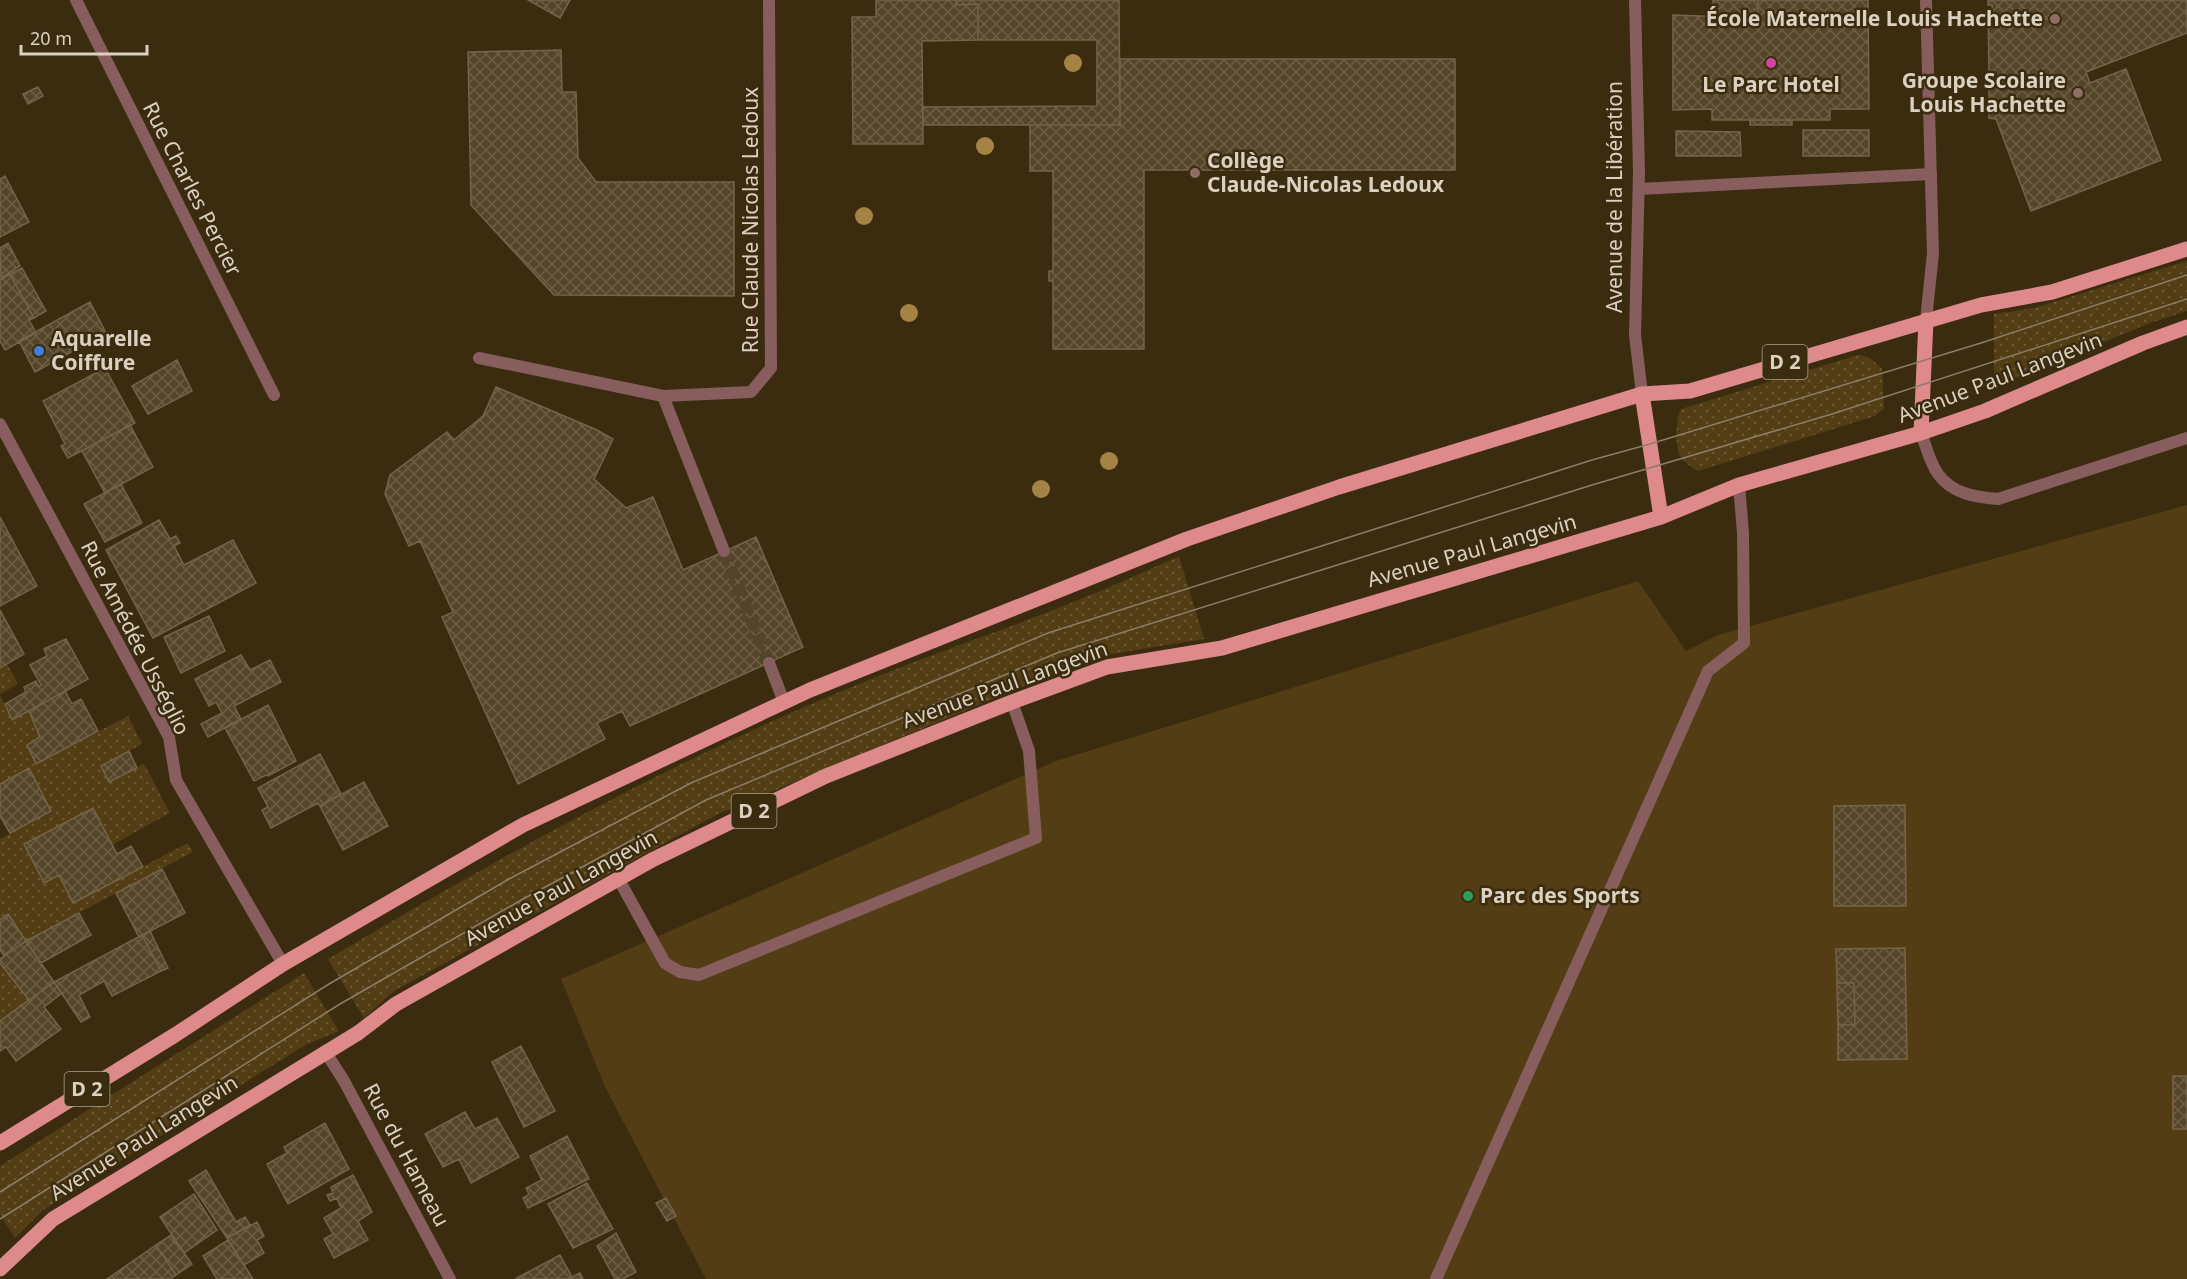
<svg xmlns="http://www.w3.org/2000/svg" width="2187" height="1279" font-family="'Noto Sans',sans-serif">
  <defs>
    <pattern id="green-dots" width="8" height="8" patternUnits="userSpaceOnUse" patternTransform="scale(1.5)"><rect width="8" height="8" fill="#523d14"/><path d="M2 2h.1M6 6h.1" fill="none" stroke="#6a5834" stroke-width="1.8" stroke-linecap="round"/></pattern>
    <pattern id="building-cross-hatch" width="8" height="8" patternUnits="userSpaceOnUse" patternTransform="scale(1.5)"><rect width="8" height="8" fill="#554529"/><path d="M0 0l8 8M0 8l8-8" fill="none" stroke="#6d5f46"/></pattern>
  </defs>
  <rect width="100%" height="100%" fill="#3b2c10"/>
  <path fill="url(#green-dots)" d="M2187 261V311L2150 323 1994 387V314L2034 308Z
    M1858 355C1870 356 1875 362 1882 369L1884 409 1875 416 1698 471C1691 467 1682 461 1679 454 1675 445 1676 417 1681 409Z
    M1179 556 1204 639 1093 657 716 815 394 991 364 1018 328 959C498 858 671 761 854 686 932 653 1014 627 1093 594 1122 582 1150 569 1179 556Z
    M7 664 18 684 0 694V668Z
    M0 695 12 720 29 711 40 737 27 745 37 764 128 716 142 744 102 766 109 782 144 764 170 813 112 845 93 808 24 844 44 883 59 875 73 903 188 843 193 852 26 941 8 914 0 920V839L51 811 29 768 0 784Z
    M0 963 29 1000 0 1021Z
    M304 973 339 1031 305 1045 43 1210 15 1238 0 1214V1166Z"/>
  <path fill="#523d14" d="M2187 505V1279H706L605 1087 561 979 1056 761 1638 581 1686 651 1718 635Z"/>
  <path fill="url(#building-cross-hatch)" stroke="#756447" stroke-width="1.5" d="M528 0H570L560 18Z
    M876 0H956V5L978 4V40L922 41 923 144H853L852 17H876Z
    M956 0H1119L1120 125H923V107L1097 106V40H978V4L956 5Z
    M1713 0H1758V18H1723V15H1713Z
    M1758 0H1868L1869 109H1830V120H1712V109L1673 110V15L1758 18Z
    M1988 0H2187V33L2086 72 2090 83 2126 69 2161 160 2031 211 1996 119 1989 118V78H1993V71H1989L1988 13H1992V5H1988Z
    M561 50 562 92H576L578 158 596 182H734V296L554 295 471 205 468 52Z
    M1120 59H1455V170H1144V349H1053V281H1049V271H1053V171H1030V125H1120Z
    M38 87 43 96 28 104 23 94Z
    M1750 120H1792V125H1750Z
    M1803 130H1869V156H1803Z
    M1676 131 1740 132 1741 156H1676Z
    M5 176 29 222 0 237V179Z
    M8 243 20 266 1 278 0 248Z
    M22 268 46 311 34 318 10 274Z
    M10 274 34 318 29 320 36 333 5 350 0 341V280Z
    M90 302 106 333 35 372 19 341Z
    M177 360 192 391 148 414 132 386Z
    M105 368 135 423 68 458 61 446 65 444 43 401Z
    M496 387 597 430 613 439 594 479 626 508 653 497 683 570 756 537 803 647 630 726 622 711 597 723 605 739 518 784 442 617 453 612 420 541 409 546 385 494 390 475 447 432 454 440 483 416Z
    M130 425 153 467 105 493 82 451Z
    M121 484 142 523 105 542 84 504Z
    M0 517 37 586 0 606Z
    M159 520 170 539 176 536 180 543 174 546 184 565 233 540 256 583 153 638 106 550Z
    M0 610 24 654 0 668Z
    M209 616 225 651 181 673 164 637Z
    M66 639 88 679 12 720 5 704 26 692 24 687 36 681 38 686 41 685 30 665 47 656 44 649Z
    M241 655 250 670 270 660 281 682 234 706 241 719 208 737 201 724 222 713 216 702 209 706 195 679Z
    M65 691 72 704 81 699 98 731 36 764 27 745 40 737 29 711Z
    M268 705 296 761 268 776 266 775 254 781 225 728Z
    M129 751 137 768 109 782 101 766Z
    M320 754 341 794 320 806 318 803 271 828 262 810 268 807 258 788Z
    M29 768 51 811 10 833 0 816V784Z
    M364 782 388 826 343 850 320 806Z
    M1905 805 1906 906H1834V806Z
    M93 808 117 854 131 846 143 867 73 903 59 875 44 883 24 844Z
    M162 869 185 913 139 937 116 893Z
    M79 913 91 935 41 963 26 941Z
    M8 914 26 941 4 956 0 950V920Z
    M150 931 168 968 161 971 142 935Z
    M142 935 161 971 112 996 104 981 79 995 90 1017 81 1022 54 982Z
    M26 941 54 982 29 1000 0 963V959Z
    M1905 948 1907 1059 1838 1060V1025H1855L1854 983H1837L1836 949Z
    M54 982 62 993 44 1007 61 1029 16 1061 6 1047 0 1051V1021Z
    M1837 983H1854L1855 1025H1838Z
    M521 1046 555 1111 524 1127 492 1062Z
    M2173 1076H2187V1129H2173Z
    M465 1112 475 1129 497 1118 519 1157 471 1183 459 1159 443 1167 425 1134Z
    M325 1123 349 1169 288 1204 267 1164 287 1153 284 1147Z
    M567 1136 589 1179 528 1208 523 1198 529 1194 526 1188 542 1180 530 1156Z
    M206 1170 236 1222 245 1217 250 1225 227 1238 189 1181Z
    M353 1175 372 1212 358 1221 368 1240 334 1258 324 1239 333 1234 324 1218 341 1208 337 1198 330 1201 327 1195 333 1193 331 1187Z
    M587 1183 613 1229 573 1248 548 1204Z
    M194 1194 217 1230 184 1253 160 1217Z
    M666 1198 676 1216 667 1221 656 1203Z
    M257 1222 264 1236 257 1240 264 1253 244 1265 227 1238Z
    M616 1233 636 1272 623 1279H615L597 1246Z
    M171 1235 192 1264 176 1275 156 1245Z
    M228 1240 244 1265 253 1279H217L203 1256Z
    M156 1245 176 1275 170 1279H107Z
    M560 1255 572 1277 580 1273 583 1279H515Z"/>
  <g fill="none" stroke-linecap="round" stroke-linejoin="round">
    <path stroke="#53452b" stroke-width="12" stroke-dasharray="12 6" stroke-linecap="butt" d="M724 551 769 663"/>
    <path stroke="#875d5d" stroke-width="12" d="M1639 189 1931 174
      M1921 433C1926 446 1930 463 1938 474 1952 494 1976 497 1998 499L2187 438
      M618 878 665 963 680 972 699 975 1036 838 1029 751 1012 702
      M1436 1279 1708 671 1744 643 1743 533 1739 485"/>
    <path stroke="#875d5d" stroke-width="12" d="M76 0 274 395
      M1635 0 1639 172 1635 335 1642 394
      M1926 0 1933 253 1926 320
      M479 358 663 396
      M0 424 169 737 176 780 283 964
      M724 551 663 396 751 392 771 368 769 0
      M769 663 784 702
      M325 1051 344 1081 450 1279"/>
    <path stroke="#de8a8a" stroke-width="15" d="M1642 394 1661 517
      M1921 433 1926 320
      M0 1143 175 1035 283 964 523 825 810 690 1187 539 1339 487 1642 394 1690 391 1981 305 2052 292 2187 249
      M0 1269 53 1219 358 1033 396 1004 652 860 826 776 1012 702 1107 667 1222 648 1661 517 1739 485 1921 433 1985 411 2143 343 2187 327"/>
    <path stroke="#8b7e68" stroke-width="1.5" d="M0 1192 329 984 509 879 691 783 1048 633 1592 460 1650 444 1981 343 2187 275
      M0 1219 340 1004 523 899 706 800 1057 653 1592 485 1832 414 2187 299"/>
  </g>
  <g fill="#a58345">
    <circle cx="1073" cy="63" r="9"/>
    <circle cx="985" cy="146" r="9"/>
    <circle cx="864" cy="216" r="9"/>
    <circle cx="909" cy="313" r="9"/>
    <circle cx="1109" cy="461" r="9"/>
    <circle cx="1041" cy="489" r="9"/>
  </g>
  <g fill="#8d6e63" stroke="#3b2c10" stroke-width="2">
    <circle cx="2055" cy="19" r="6"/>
    <circle cx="2078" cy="93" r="6"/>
    <circle cx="1195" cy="173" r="6"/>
  </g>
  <circle fill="#d1479c" stroke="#3b2c10" stroke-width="2" cx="1771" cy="63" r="6"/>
  <circle fill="#3f7fe0" stroke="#3b2c10" stroke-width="2" cx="39" cy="351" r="6"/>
  <circle fill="#2e9e5b" stroke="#3b2c10" stroke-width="2" cx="1468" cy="896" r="6"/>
  <g text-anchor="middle" stroke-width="5" stroke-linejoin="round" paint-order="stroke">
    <g fill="#3b2c10" stroke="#aba08c" stroke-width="1.5">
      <rect x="1762.5" y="345" width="45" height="34" rx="4.5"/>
      <rect x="731.5" y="794" width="45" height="34" rx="4.5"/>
      <rect x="64.5" y="1072" width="45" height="34" rx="4.5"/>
    </g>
    <g font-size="20" font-weight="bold" fill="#dbd1c1">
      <text x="1785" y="369">D 2</text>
      <text x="754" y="818">D 2</text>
      <text x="87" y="1096">D 2</text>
    </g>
    <g font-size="21" font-weight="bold" fill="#dbd1c1" stroke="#3b2c10" text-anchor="start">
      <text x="2043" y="26" text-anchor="end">École Maternelle Louis Hachette</text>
      <text x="2066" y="88" text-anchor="end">Groupe Scolaire<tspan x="2066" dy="24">Louis Hachette</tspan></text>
      <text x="1771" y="92" text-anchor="middle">Le Parc Hotel</text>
      <text x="1207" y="168">Collège<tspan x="1207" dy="24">Claude-Nicolas Ledoux</tspan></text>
      <text x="51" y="346">Aquarelle<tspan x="51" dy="24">Coiffure</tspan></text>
      <text x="1480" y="903">Parc des Sports</text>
    </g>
    <g font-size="21" fill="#dbd1c1" stroke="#3b2c10">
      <text transform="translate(192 189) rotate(63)" y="7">Rue Charles Percier</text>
      <text transform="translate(1615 197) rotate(-90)" y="7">Avenue de la Libération</text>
      <text transform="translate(751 220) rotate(-90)" y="7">Rue Claude Nicolas Ledoux</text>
      <text transform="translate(2000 378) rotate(-21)" y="7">Avenue Paul Langevin</text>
      <text transform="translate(1472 551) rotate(-16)" y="7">Avenue Paul Langevin</text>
      <text transform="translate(135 638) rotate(63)" y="7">Rue Amédée Usséglio</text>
      <text transform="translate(1005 685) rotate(-20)" y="7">Avenue Paul Langevin</text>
      <text transform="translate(561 888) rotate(-29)" y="7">Avenue Paul Langevin</text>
      <text transform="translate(144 1138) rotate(-32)" y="7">Avenue Paul Langevin</text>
      <text transform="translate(406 1155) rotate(62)" y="7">Rue du Hameau</text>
    </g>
  </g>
  <path d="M21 45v9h126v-9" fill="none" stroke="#dbd1c1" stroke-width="3"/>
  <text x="30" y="45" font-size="18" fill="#dbd1c1" stroke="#3b2c10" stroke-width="4.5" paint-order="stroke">20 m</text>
</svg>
